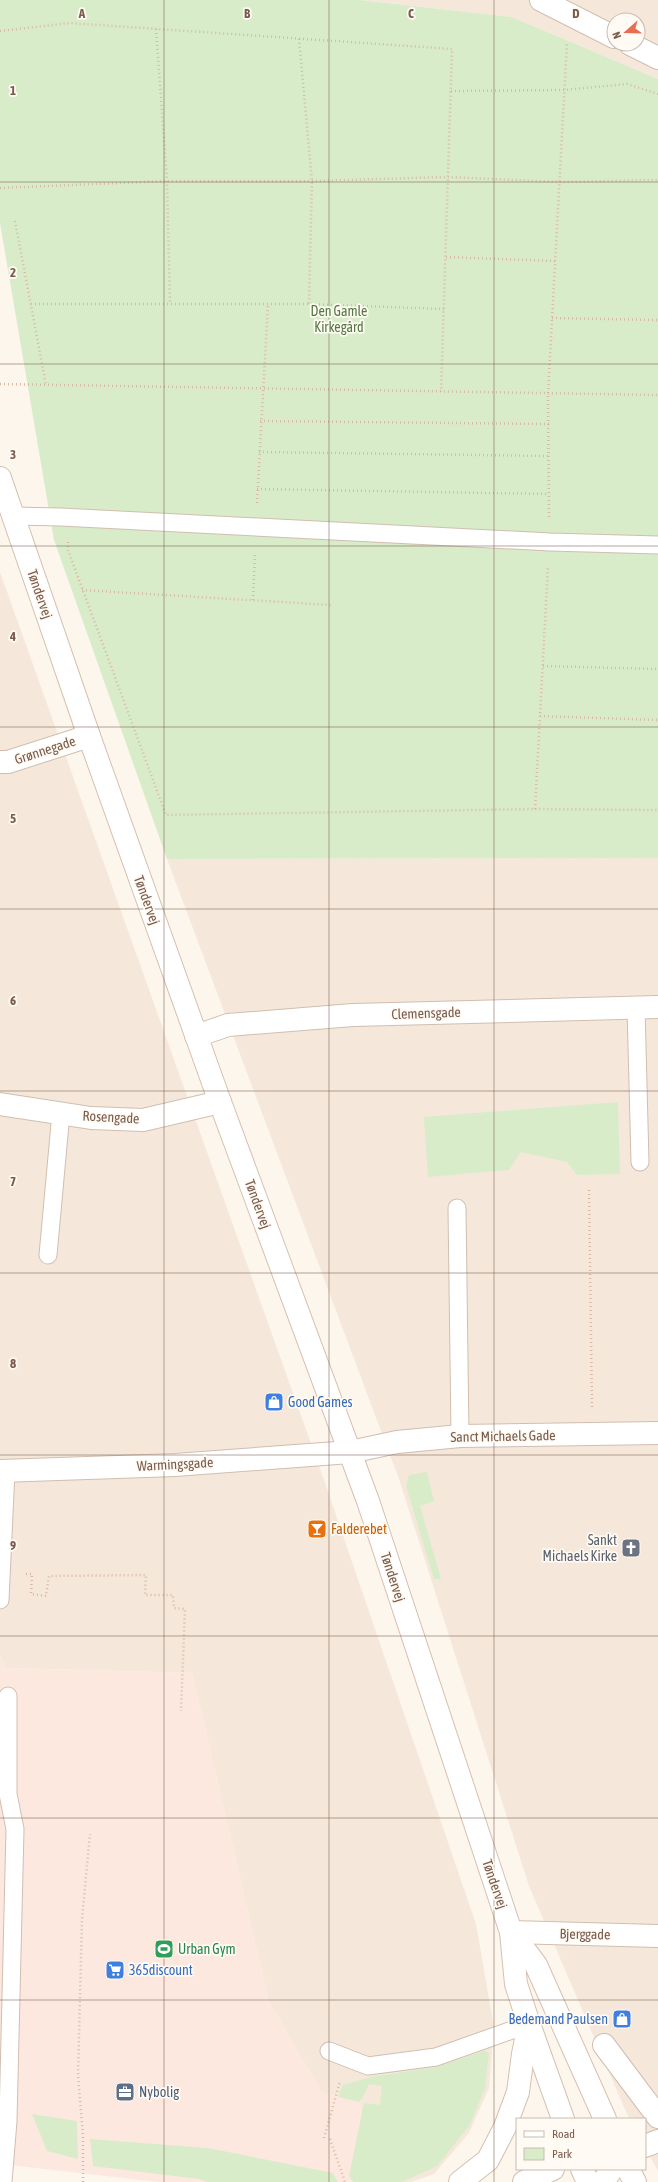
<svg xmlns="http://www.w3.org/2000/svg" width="658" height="2182" font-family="'Asap Condensed',sans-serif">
  <rect width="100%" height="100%" fill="#fdf6ec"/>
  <path fill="#f5e8da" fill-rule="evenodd" d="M361 0H658V79L512 17ZM614 20H638V44H614Z
    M0 572 323 1477 476 1924 494 2028 489 2088 469 2133 434 2174 411 2182H365L360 2101 322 2093 269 2002 192 1673 7 1668 0 1656Z
    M658 858V2171L645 2147V2119H630L627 2114 529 1886 399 1479 167 859Z"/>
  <path fill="#fde8e0" d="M0 1656 7 1668 192 1673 269 2002 322 2093 360 2101 365 2182H159L0 2164Z"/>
  <path fill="#d8ecc9" d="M0 0H360L512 17 658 79V858L167 859 54 540 0 223Z
    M618 1102 620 1174 577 1175 567 1162 521 1152 509 1170 428 1177 424 1117Z
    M427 1472 434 1501 420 1506 441 1579H434L406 1486 409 1475Z
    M484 2051 489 2053 485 2088 470 2125 437 2166 402 2182H353L349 2176 364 2103 380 2105 382 2086 369 2084 363 2097 359 2102 338 2097 343 2085 371 2077 436 2067Z
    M32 2114 77 2121 78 2159 47 2151Z
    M90 2139 208 2148 333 2173 338 2182H208L199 2179 93 2166Z"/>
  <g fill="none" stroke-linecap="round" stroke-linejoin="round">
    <g stroke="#d1beb0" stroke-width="19">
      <path id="service" d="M13 516 61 517 550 542 658 545
        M636 1007 640 1162
        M457 1208 460 1436
        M48 1255 61 1113
        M0 1600 6 1471
        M329 2051 368 2066 436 2057 529 2024
        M3 2182 8 2121 15 1829 8 1794V1696"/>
    </g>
    <g stroke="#d1beb0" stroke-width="24">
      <path id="minor" d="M541 0 614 37
        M630 44 658 58
        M0 762H8L89 736
        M196 1036 228 1025 353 1015 658 1007
        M0 1104 91 1118 143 1120 220 1102
        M0 1471 175 1465 350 1452 397 1442 460 1436 658 1433
        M511 1932 658 1936
        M604 2045 658 2117
        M645 2146 658 2141"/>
    </g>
    <g stroke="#d1beb0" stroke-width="24">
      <path id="tertiary" d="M529 2024 563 2119
        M582 2169 588 2182
        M628 2169 635 2182
        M524 2182 553 2169"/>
    </g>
    <g stroke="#d6c0b0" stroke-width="24">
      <path id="secondary" d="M0 478 89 736 220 1102 368 1501 511 1932 516 1984 529 2024 523 2054 518 2092 505 2127 488 2160 460 2182
        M512 1933 536 1965 605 2119
        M603 2182 612 2169"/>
    </g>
    <path stroke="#d9b8a5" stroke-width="2.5" stroke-dasharray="1 3" stroke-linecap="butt" d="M156 29 167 181 170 304
      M0 31 70 23 452 49 441 392
      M299 39 312 181 309 304
      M451 91 564 90 627 84 658 94
      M0 188 167 181H312L448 177 559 182 658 180
      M15 221 46 385
      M446 257 555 261
      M31 304H309L444 309
      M552 318 658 320
      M0 384 658 395
      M260 421 549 424
      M259 452 549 456
      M257 489 549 494
      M257 503 268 304
      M549 517 548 394 567 43
      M68 542V550L166 815 535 809 658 810
      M82 590 331 605
      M253 600 255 552
      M543 666 658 669
      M540 716 658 720
      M535 809 548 566
      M589 1190 592 1407
      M26 1574H32L31 1594 46 1596 49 1576 146 1575 145 1595H173L174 1608 185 1609 181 1711
      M324 2138 340 2081
      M330 2139 345 2182
      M83 2182V2135L78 2075 82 1919 90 1834"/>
    <use href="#service" stroke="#fff" stroke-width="17"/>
    <use href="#minor" stroke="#fff" stroke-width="22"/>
    <use href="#tertiary" stroke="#fff" stroke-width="22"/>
    <use href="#secondary" stroke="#fff" stroke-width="22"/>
  </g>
  <path fill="none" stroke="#7a5c4d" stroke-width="1" stroke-opacity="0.55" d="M164 0V2182M329 0V2182M494 0V2182M0 182H658M0 364H658M0 546H658M0 727H658M0 909H658M0 1091H658M0 1273H658M0 1455H658M0 1636H658M0 1818H658M0 2000H658"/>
  <defs>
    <g id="shop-square" transform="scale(1)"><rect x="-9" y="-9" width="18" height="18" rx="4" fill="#3f7fe0" stroke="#fffaf3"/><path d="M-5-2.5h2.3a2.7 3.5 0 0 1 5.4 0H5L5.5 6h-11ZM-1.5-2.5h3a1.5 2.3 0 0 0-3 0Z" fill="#fff"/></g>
    <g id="bar-square" transform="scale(1)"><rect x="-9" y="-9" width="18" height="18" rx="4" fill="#e8710a" stroke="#fffaf3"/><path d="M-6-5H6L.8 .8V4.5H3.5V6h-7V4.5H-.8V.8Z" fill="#fff"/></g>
    <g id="church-square" transform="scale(1)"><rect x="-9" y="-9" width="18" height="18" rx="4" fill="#6b7280" stroke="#fffaf3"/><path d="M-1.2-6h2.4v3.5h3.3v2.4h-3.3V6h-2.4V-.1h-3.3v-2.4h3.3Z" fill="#fff"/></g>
    <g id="stadium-square" transform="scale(1)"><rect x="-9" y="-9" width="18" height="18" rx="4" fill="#2e9e5b" stroke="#fffaf3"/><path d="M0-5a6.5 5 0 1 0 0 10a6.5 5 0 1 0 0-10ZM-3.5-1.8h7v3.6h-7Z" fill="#fff"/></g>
    <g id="supermarket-square" transform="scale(1)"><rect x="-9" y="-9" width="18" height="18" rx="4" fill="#3f7fe0" stroke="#fffaf3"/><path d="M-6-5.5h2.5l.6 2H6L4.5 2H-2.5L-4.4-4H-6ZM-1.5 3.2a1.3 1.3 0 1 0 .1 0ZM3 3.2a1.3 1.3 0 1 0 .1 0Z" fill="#fff"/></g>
    <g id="office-square" transform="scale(1)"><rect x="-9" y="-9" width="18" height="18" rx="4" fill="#5c6f8a" stroke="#fffaf3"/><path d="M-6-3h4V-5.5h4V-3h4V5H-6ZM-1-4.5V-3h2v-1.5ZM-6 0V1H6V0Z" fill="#fff"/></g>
  </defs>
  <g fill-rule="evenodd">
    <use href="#shop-square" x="274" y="1402"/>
    <use href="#bar-square" x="317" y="1529"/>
    <use href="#church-square" x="631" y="1548"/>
    <use href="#stadium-square" x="164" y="1949"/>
    <use href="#supermarket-square" x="115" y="1970"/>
    <use href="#shop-square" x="622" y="2019"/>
    <use href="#office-square" x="125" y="2092"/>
  </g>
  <g text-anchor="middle" stroke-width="3.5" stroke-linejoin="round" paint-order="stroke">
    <g font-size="14" fill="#537a41" stroke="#fffaf3">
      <text x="339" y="316">Den Gamle<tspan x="339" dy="16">Kirkegård</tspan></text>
    </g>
    <g font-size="14" fill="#7a5c4d" stroke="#fffaf3">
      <text transform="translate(40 594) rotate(71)" y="5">Tøndervej</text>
      <text transform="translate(45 750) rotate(-18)" y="5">Grønnegade</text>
      <text transform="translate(147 900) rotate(70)" y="5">Tøndervej</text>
      <text transform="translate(426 1013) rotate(-2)" y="5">Clemensgade</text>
      <text transform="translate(111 1117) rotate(3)" y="5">Rosengade</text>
      <text transform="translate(258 1204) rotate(70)" y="5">Tøndervej</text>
      <text transform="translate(503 1436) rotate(-1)" y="5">Sanct Michaels Gade</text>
      <text transform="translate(175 1464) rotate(-3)" y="5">Warmingsgade</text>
      <text transform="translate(393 1577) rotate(72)" y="5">Tøndervej</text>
      <text transform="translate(495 1884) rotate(71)" y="5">Tøndervej</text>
      <text transform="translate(585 1934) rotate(1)" y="5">Bjerggade</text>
    </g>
    <g font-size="14" fill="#366cbe" stroke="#fffaf3" text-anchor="start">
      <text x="288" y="1407">Good Games</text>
      <text x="129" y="1975">365discount</text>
      <text x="608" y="2024" text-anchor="end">Bedemand Paulsen</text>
    </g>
    <g font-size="14" fill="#c56008" stroke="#fffaf3" text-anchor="start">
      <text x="331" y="1534">Falderebet</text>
    </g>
    <g font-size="14" fill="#5b616d" stroke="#fffaf3" text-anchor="end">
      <text x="617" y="1545">Sankt<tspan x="617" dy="16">Michaels Kirke</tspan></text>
    </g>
    <g font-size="14" fill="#27864d" stroke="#fffaf3" text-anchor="start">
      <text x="178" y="1954">Urban Gym</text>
    </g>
    <g font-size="14" fill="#4e5e75" stroke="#fffaf3" text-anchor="start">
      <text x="139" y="2097">Nybolig</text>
    </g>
  </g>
  <g font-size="13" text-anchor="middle" font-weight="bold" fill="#7a5c4d" stroke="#fffaf3" stroke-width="3.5" stroke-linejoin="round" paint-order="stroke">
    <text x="82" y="18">A</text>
    <text x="247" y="18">B</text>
    <text x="411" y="18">C</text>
    <text x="576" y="18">D</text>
    <text x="13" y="95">1</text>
    <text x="13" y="277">2</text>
    <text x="13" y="459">3</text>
    <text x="13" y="641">4</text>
    <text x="13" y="823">5</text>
    <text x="13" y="1005">6</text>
    <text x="13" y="1186">7</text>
    <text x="13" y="1368">8</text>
    <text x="13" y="1550">9</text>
  </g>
  <rect x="516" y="2118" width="130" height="52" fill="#fffaf3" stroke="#cabbb1"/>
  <rect x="524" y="2131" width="20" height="6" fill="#ffffff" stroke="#cabbb1"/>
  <text x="552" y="2138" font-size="12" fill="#7a5c4d">Road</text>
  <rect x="524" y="2148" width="20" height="12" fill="#d8ecc9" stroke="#cabbb1"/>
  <text x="552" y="2158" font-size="12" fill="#7a5c4d">Park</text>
  <g transform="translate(626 32) rotate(250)"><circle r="19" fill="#fffaf3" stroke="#cabbb1"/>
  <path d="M0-3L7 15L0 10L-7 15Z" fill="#e76f51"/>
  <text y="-6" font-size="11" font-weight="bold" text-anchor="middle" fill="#7a5c4d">N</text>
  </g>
</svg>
